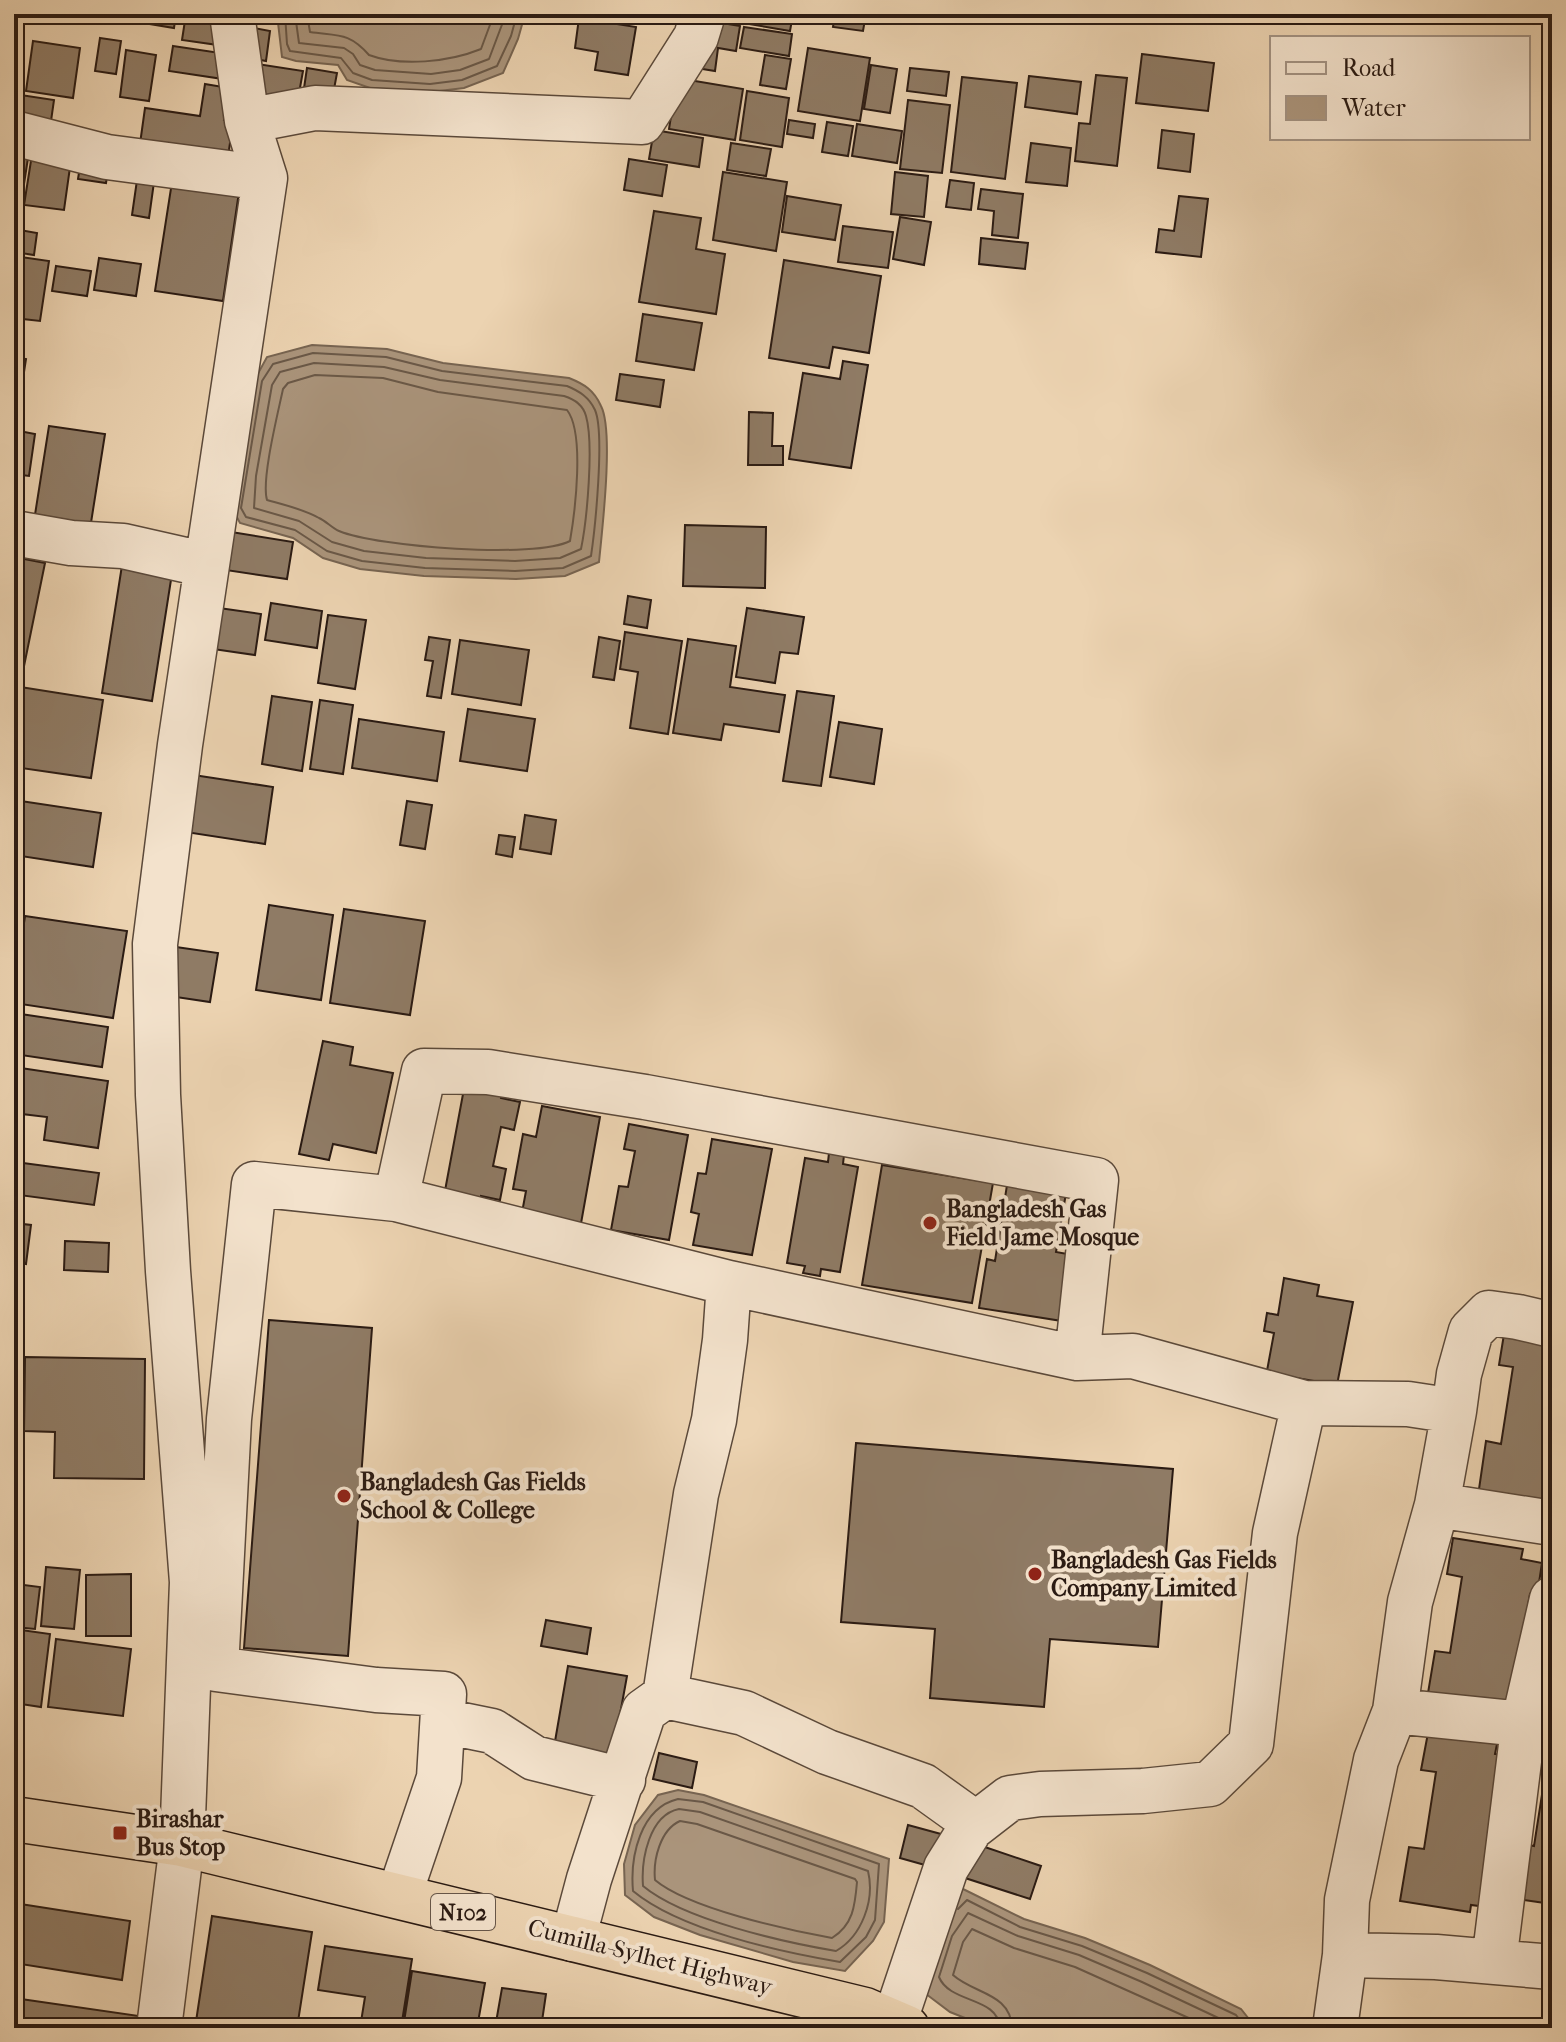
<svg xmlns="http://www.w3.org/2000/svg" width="1566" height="2042" font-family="'IM FELL French Canon',serif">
  <rect width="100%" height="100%" fill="#ecd3b1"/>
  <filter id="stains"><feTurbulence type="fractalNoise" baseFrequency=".0025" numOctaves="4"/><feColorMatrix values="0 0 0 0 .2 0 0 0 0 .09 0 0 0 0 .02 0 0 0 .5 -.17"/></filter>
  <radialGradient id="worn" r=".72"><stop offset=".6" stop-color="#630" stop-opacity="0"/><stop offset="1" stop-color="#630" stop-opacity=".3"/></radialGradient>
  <path fill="#aa947b" stroke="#776451" stroke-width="2" d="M277 14H525L518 39 503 73 464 88 431 92 370 88 347 80 338 65 296 61 282 57Z
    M312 345 387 349 443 363 569 378C584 384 594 390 601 406 614 431 602 531 599 562L565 576 516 579 424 576 360 569 323 558 293 538 240 523 233 510 255 379 267 357Z
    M678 1790 704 1795 889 1859 884 1922 873 1941 845 1971 793 1962 700 1935 654 1917 625 1895 624 1864 635 1825 658 1795Z
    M961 1888 1024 1919 1085 1938 1150 1965 1241 2009 1256 2028H990L950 2012 926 1994Z"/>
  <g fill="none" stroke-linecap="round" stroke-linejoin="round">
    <path stroke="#6a5847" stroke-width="2" d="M285 14 287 44 290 51 341 58 353 73 372 80 430 84 462 80 497 66 511 36 517 14
      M295 14 299 43 344 48 353 54 360 65 375 70 431 74 460 70 489 59 506 14
      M307 14 310 32C338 36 349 32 369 55 401 67 449 62 481 49L494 14
      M313 353 386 357 442 371 567 386C579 391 589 397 595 410 605 433 595 529 591 556L563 568 515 571 425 568 362 561 327 551 295 530 246 517 241 508 262 381 273 364Z
      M314 363 384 367 440 380 564 396C574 399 583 405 586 416 594 444 587 520 581 549L560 558 515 561 426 558 364 551 332 542 299 521 254 508 256 476 272 385 280 372Z
      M315 375 383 378 438 392 567 410C585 433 575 512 570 541 536 559 377 547 339 531 332 528 326 521 319 518 303 509 285 505 267 500 261 480 278 413 283 389L288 383Z
      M678 1799 703 1802 879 1864 875 1920 866 1937 840 1962C780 1952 680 1930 633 1891 630 1857 640 1808 678 1799Z
      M679 1809 700 1812 868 1871C875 1900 862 1936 836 1951 783 1942 684 1920 643 1886 641 1860 649 1815 679 1809Z
      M680 1821 697 1824 855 1879 857 1882C855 1906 853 1925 832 1938 787 1930 688 1908 655 1880 653 1860 660 1830 680 1821Z
      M958 1909 967 1900 1020 1927 1082 1946 1147 1973 1236 2015 1246 2028
      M1000 2028C998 1996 950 2004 939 1977L952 1936 968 1913 1018 1936 1079 1955 1142 1982 1229 2023 1233 2028
      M1012 2028C1011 1993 974 1994 953 1975L963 1942 972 1929 1014 1948 1075 1967 1211 2028"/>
  </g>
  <path fill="#8f7b65" stroke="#2b1b13" stroke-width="2" d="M14 14H24L19 52 14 51Z
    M114 14H176L174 28 113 18Z
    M186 14H223L218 45 182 40Z
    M714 14H793L790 31 713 18Z
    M835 14H866L863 31 833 27Z
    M579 18 636 27 628 75 595 70 598 52 575 48Z
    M704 20 740 26 736 51 718 48 715 71 696 68Z
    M248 27 270 31 266 61 244 57Z
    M744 27 792 34 789 56 740 48Z
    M100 38 121 41 116 74 95 71Z
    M33 41 80 48 73 98 26 91Z
    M173 46 227 54 223 79 169 71Z
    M808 48 870 58 860 121 798 111Z
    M126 50 156 55 149 101 120 97Z
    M1142 54 1214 63 1208 111 1136 103Z
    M765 55 791 59 786 89 760 85Z
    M251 63 303 71 298 99 246 92Z
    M871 65 897 69 890 113 864 109Z
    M307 68 337 73 332 100 303 95Z
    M910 68 949 72 946 96 907 91Z
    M1096 75 1127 78 1117 166 1075 161 1079 123 1090 124Z
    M1029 76 1081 82 1077 114 1025 107Z
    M962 77 1017 83 1005 179 951 172Z
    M677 78 743 89 735 140 669 129Z
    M205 84 229 88 224 120 233 122 227 164 139 151 145 108 200 116Z
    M747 91 789 98 782 147 740 140Z
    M14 94 54 100 50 128 14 122Z
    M908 100 950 105 942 173 900 169Z
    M789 120 815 124 813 138 787 134Z
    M827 122 853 126 848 156 822 152Z
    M857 124 902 131 897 163 852 156Z
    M654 130 703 138 699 167 649 159Z
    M1162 130 1194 134 1190 172 1158 168Z
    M14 143 30 145 22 197 14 196Z
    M731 143 771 149 766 176 727 170Z
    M1031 143 1071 148 1067 186 1026 182Z
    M33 148 72 153 64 210 24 205Z
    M629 159 667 165 662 196 624 190Z
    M81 160 109 164 106 183 78 179Z
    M723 172 787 182 776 251 713 240Z
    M895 172 928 176 924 217 891 214Z
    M137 180 154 182 149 218 132 215Z
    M950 180 974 183 971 210 946 207Z
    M172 182 239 192 223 301 155 291Z
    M981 189 1023 194 1018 238 992 235 994 211 978 209Z
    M787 196 841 205 835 240 782 232Z
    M1179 196 1208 199 1201 257 1156 252 1159 229 1174 231Z
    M654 211 701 218 696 249 725 254 716 314 639 302Z
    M900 217 931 222 924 265 893 259Z
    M843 226 893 232 888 268 838 262Z
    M14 229 37 233 34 255 14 252Z
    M981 238 1028 243 1025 269 979 264Z
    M14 256 49 261 40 321 14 318Z
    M99 258 141 264 136 296 94 290Z
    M784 260 881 276 869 353 833 347 829 368 769 358Z
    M56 266 91 271 87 296 52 291Z
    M643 314 702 323 694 370 636 361Z
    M14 357 26 359 22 385 14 383Z
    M843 361 868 365 851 468 789 459 803 373 840 379Z
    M620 374 664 380 660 407 616 400Z
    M749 412 773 413 772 446H783V465H748Z
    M49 426 105 434 90 529 34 521Z
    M14 430 35 434 29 476 14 474Z
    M14 480 18 481 14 507Z
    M685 525 766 527 765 588 683 586Z
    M225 531 293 542 287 579 219 569Z
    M14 557 45 563 22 676 14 674Z
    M123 559 173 567 152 701 102 693Z
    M628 596 651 600 647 628 624 624Z
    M271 603 322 611 317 648 265 640Z
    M205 606 261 614 255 655 199 647Z
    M747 608 804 617 798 654 780 652 775 683 736 677Z
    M328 615 366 620 355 689 318 683Z
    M625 632 682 641 668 734 630 728 638 672 620 669Z
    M429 637 450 640 441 698 427 696 433 661 425 660Z
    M599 637 620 641 614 680 593 677Z
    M688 639 736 646 730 687 785 695 779 732 724 724 721 740 673 733Z
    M460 640 529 650 521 705 452 694Z
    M14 686 103 700 91 778 14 767Z
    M797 691 834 696 821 786 783 781Z
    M272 696 312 702 302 771 262 764Z
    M320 700 353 705 343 774 310 769Z
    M468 709 535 719 527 771 460 761Z
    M359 719 444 732 437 781 352 768Z
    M839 722 882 729 874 784 830 777Z
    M187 774 273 787 265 844 179 831Z
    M14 800 101 813 93 867 14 855Z
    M407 801 432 805 425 849 400 845Z
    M525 815 556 820 551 854 520 849Z
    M499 835 515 837 512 857 496 854Z
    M269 905 333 915 321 1000 256 990Z
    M344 909 425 921 410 1015 330 1003Z
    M25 916 127 931 113 1018 14 1003V963L18 964Z
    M176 947 218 953 210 1002 169 996Z
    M14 1013 108 1027 102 1067 14 1054Z
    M323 1041 353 1047 350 1065 393 1073 376 1153 333 1144 329 1160 299 1154Z
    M14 1067 108 1081 98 1148 44 1140 47 1117 14 1113Z
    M466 1078 503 1085 501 1098 520 1102 514 1130 501 1127 493 1166 506 1169 500 1200 481 1196 480 1203 444 1196Z
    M542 1106 600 1117 580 1229 521 1218 526 1191 513 1189 523 1134 536 1137Z
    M629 1124 688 1135 669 1240 611 1230 619 1186 628 1187 635 1151 624 1149Z
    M712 1139 772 1149 752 1255 693 1245 699 1214 691 1212 698 1173 706 1174Z
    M829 1153 844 1155 843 1164 858 1167 840 1272 821 1269 820 1276 803 1273 805 1266 787 1263 805 1158 828 1162Z
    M23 1163 99 1173 94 1205 19 1195Z
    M882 1165 993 1183 972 1303 862 1285Z
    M1007 1185 1066 1193 1056 1252 1073 1255 1062 1321 979 1308 987 1259 995 1261Z
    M14 1223 31 1225 26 1264 14 1262Z
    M65 1241 109 1243 108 1272 64 1270Z
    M1284 1278 1319 1285 1317 1296 1353 1302 1337 1385 1296 1378 1293 1393 1264 1387 1274 1333 1264 1331 1267 1313 1278 1315Z
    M269 1320 372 1328 348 1656 244 1648Z
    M1505 1328 1552 1336V1500L1549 1499 1547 1507 1478 1496 1486 1441 1501 1444 1513 1367 1499 1365Z
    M25 1357 145 1359 144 1479 54 1478 55 1432 24 1431Z
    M14 1431H16L17 1494H14Z
    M856 1443 1173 1469 1158 1647 1050 1639 1044 1707 930 1698 935 1629 841 1622Z
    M1453 1538 1523 1549 1521 1559 1542 1563 1537 1596 1530 1594 1516 1679 1519 1713 1426 1705 1435 1651 1450 1653 1462 1577 1447 1574Z
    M46 1567 80 1570 74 1629 41 1626Z
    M131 1574V1636H86V1575Z
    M16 1584 40 1587 35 1629 14 1627Z
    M546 1620 591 1628 587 1654 541 1646Z
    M14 1629 50 1634 41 1707 14 1703Z
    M56 1639 131 1649 123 1716 48 1707Z
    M568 1666 627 1676 611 1764 553 1753Z
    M1538 1730 1552 1732V1904L1511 1898 1519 1843 1534 1846 1546 1769 1531 1767Z
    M1428 1733 1497 1744 1495 1754 1517 1758 1493 1908 1471 1905 1470 1912 1400 1901 1409 1847 1424 1849 1436 1772 1421 1770Z
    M659 1753 697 1762 692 1788 653 1779Z
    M908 1825 941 1834 932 1867 900 1858Z
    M973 1843 1041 1866 1030 1899 962 1877Z
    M14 1903 130 1921 122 1980 14 1963Z
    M212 1916 312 1932 297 2028H195Z
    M325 1946 412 1959 401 2028H360L365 1997 318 1990Z
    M412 1971 485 1983 477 2028H403Z
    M502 1988 546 1994 541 2028H495Z
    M14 1998 139 2016 137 2028H14Z"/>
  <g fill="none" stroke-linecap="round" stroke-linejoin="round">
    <g stroke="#5b493a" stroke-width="47">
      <path id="minor" d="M247 121 315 108 642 122 696 37 703 14
        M14 133 107 157 265 178
        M14 533 71 543 123 546 207 565
        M396 1199 254 1184 229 1419 216 1669 376 1690 444 1694 439 1778 399 1896
        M729 1283 396 1199 424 1071 488 1072 645 1097 1096 1180 1077 1358
        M1454 1411 1459 1374 1471 1331 1489 1313 1518 1317 1552 1325
        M1437 1505 1552 1523
        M665 1696 696 1494 714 1420 725 1340 729 1283 1077 1358 1133 1356 1304 1403
        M1395 1711 1502 1722 1552 1720
        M443 1721 492 1731 534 1758 623 1780
        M573 1939 589 1879 644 1711 665 1696 744 1713 827 1752 923 1786 976 1824
        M1494 1962 1524 1721 1552 1599
        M894 2023 946 1868 971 1828 1010 1798 1040 1794 1143 1791 1210 1784 1251 1744 1275 1533 1304 1403 1408 1404 1454 1411 1437 1505 1410 1602 1395 1711 1376 1760 1347 1900 1345 1955 1436 1957 1552 1967
        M159 2028 182 1844 192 1582 168 1271 158 1095 155 944 180 745 265 178 247 121 232 14
        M1335 2028 1345 1955"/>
    </g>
    <g stroke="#2b1b13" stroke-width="47">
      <path id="highway" d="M14 1819 182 1844 865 2010 907 2028"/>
    </g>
    <use href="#minor" stroke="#f3e2cc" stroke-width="44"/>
    <use href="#highway" stroke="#ecd3b1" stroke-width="44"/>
  </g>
  <g fill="#8f2418" stroke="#f3e2cc" stroke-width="3">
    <circle cx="930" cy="1223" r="8"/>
    <circle cx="344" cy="1496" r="8"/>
    <circle cx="1035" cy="1574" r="8"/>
    <rect x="112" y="1825" width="16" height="16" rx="4"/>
  </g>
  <g text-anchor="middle" stroke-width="8" stroke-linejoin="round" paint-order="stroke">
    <rect fill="#f3e2cc" stroke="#67574a" stroke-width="2" x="431" y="1894" width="64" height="36" rx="6"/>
    <g font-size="22" font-weight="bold" fill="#2b1b13">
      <text x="463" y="1920">N102</text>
    </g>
    <g font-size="24" font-weight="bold" fill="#2b1b13" stroke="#f3e2cc" text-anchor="start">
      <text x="946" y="1217">Bangladesh Gas<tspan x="946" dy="28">Field Jame Mosque</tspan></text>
      <text x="360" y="1490">Bangladesh Gas Fields<tspan x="360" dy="28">School &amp; College</tspan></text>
      <text x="1051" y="1568">Bangladesh Gas Fields<tspan x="1051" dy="28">Company Limited</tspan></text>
      <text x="136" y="1827">Birashar<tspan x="136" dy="28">Bus Stop</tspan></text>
    </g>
    <g font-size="24" fill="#2b1b13" stroke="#f3e2cc">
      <text transform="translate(650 1957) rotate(14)" y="8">Cumilla-Sylhet Highway</text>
    </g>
  </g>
  <rect width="1566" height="2042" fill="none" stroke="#ecd3b1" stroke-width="48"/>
  <rect x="16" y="16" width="1534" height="2010" fill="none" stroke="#2b1b13" stroke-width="4"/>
  <rect x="24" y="24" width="1518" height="1994" fill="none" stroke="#2b1b13" stroke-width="2"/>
  <rect x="1270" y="36" width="260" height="104" fill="#f3e2cc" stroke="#a39282" stroke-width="2"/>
  <rect x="1286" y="62" width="40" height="12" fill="#f3e2cc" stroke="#a39282" stroke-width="2"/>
  <text x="1342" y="76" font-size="24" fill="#2b1b13">Road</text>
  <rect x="1286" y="96" width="40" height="24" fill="#aa947b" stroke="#a39282" stroke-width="2"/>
  <text x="1342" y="116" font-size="24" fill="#2b1b13">Water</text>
  <rect width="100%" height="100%" filter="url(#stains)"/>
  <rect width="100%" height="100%" fill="url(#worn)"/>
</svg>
